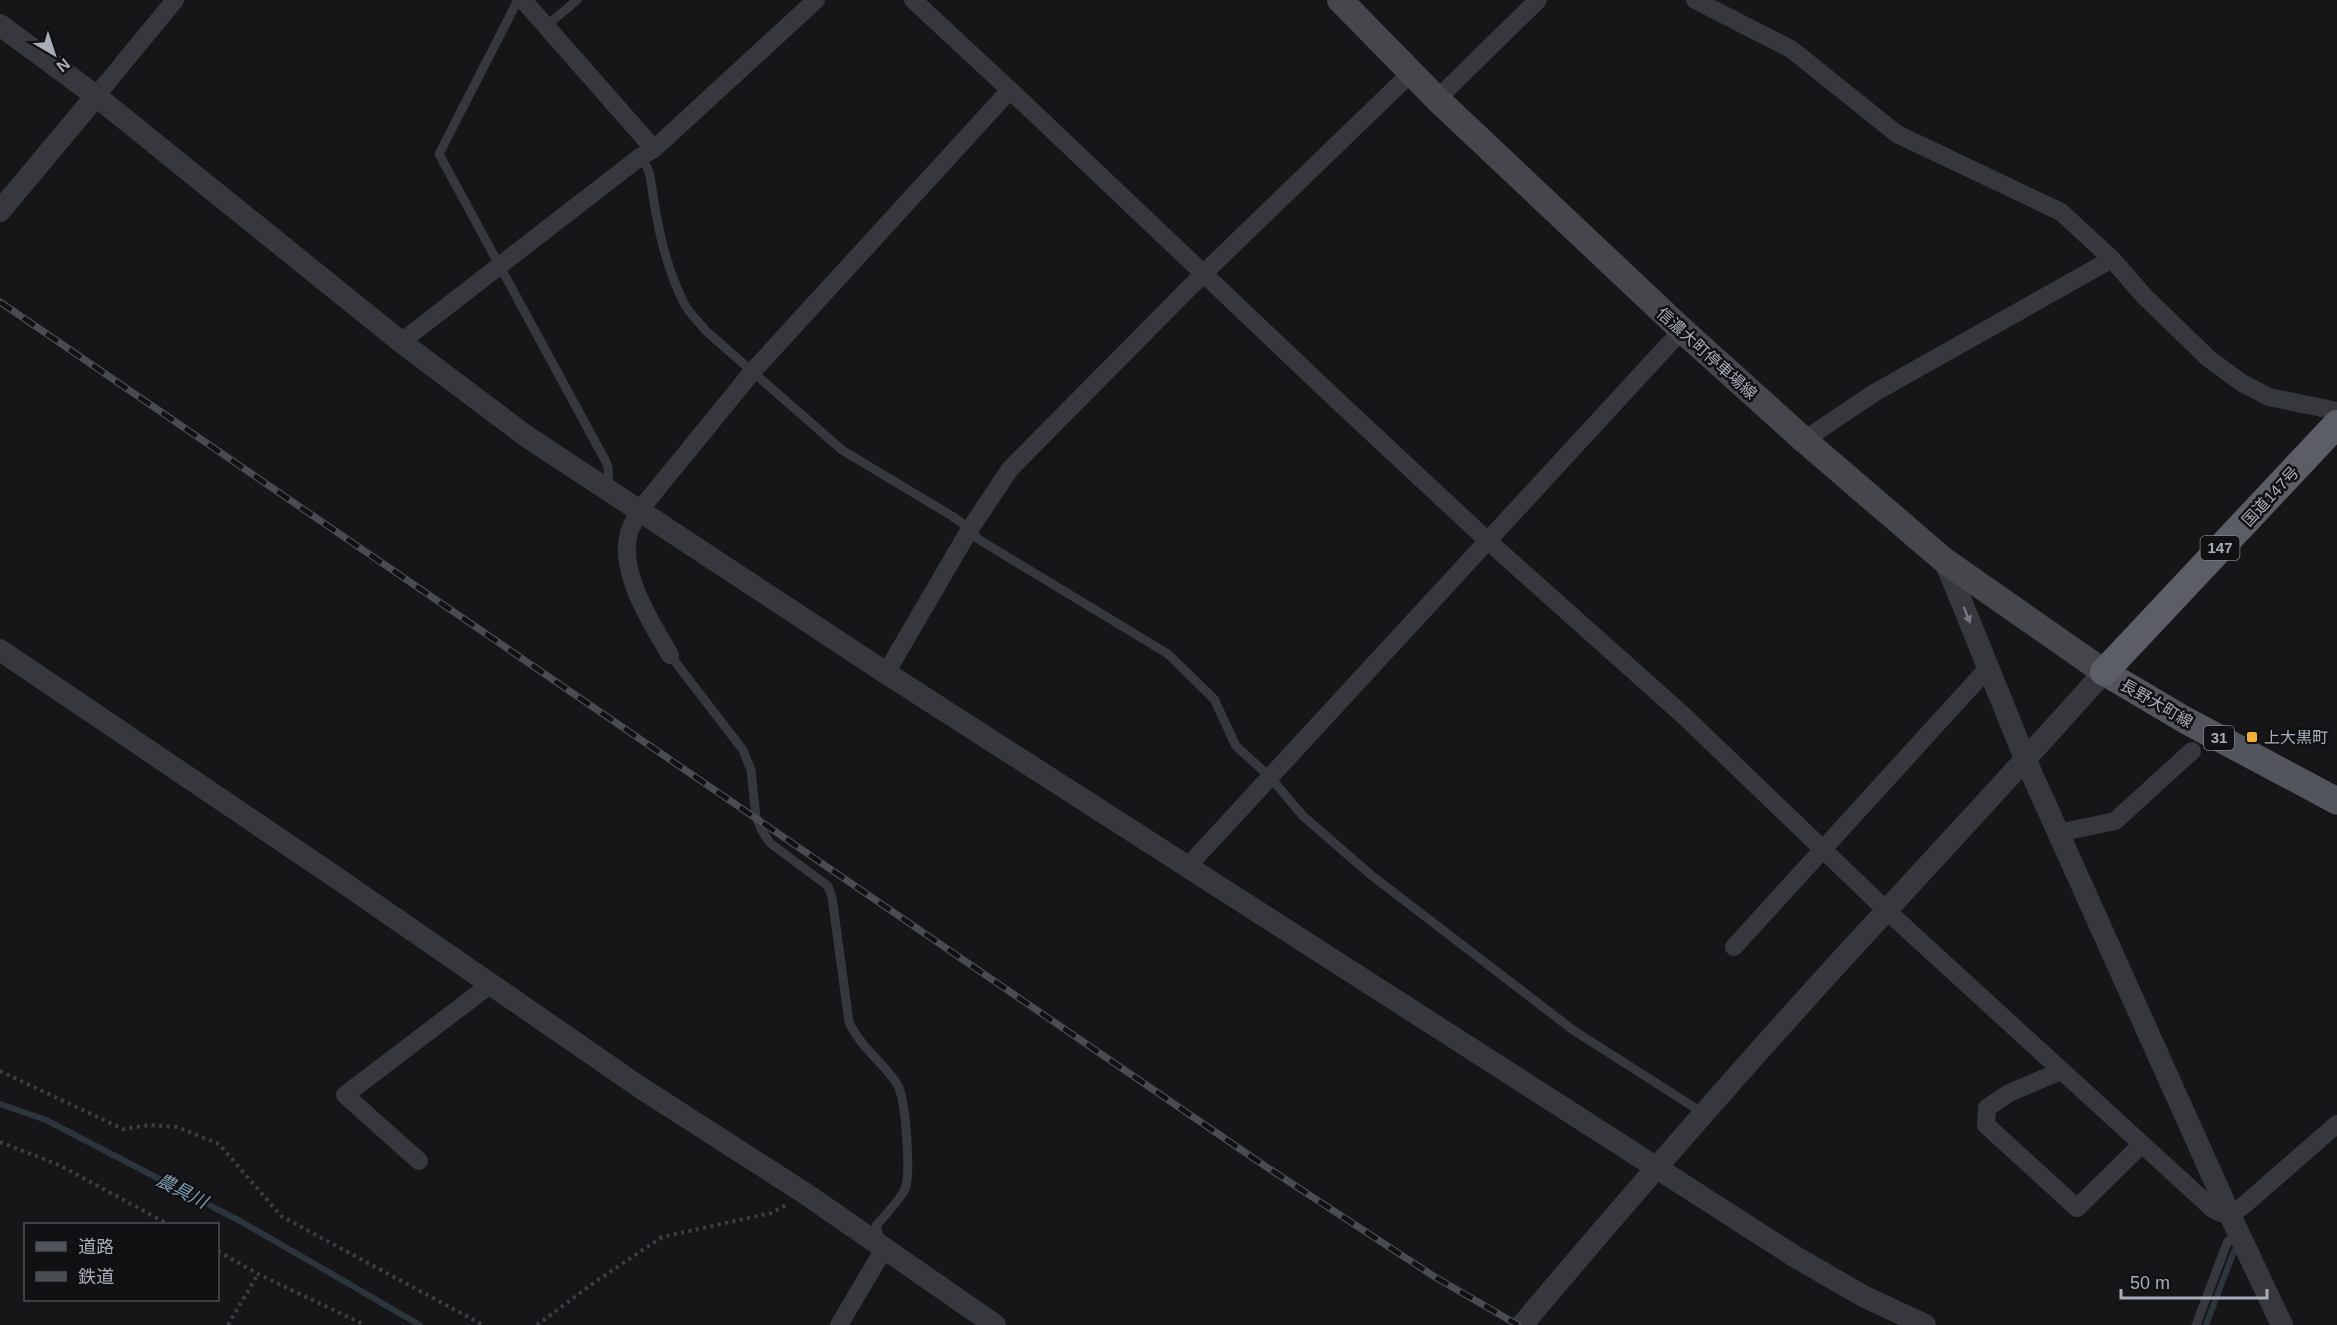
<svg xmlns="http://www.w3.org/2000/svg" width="2337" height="1325" font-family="Helvetica,'Noto Sans JP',sans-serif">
  <rect width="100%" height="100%" fill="#161618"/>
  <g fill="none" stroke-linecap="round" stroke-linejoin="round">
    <path stroke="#2c353c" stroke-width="6" d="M0 1104 46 1120 240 1221 420 1325
      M2206 1325 2234 1251"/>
    <path stroke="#3d3f44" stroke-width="4" stroke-dasharray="3 4.5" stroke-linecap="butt" d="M0 1071 123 1129 149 1125 177 1127 219 1144 281 1216 483 1325
      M0 1142 59 1165 168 1224
      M218 1251 258 1274 365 1325
      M228 1325 258 1274
      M537 1325 595 1282 662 1237 771 1213 786 1205"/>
    <path stroke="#37383d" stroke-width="9" d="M518 0 439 154 605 460 608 467 609 488
      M546 26 577 0
      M640 157 647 167 650 175C656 219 664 265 685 305 690 314 699 322 705 330L842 450 952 516 970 529 978 539 1168 654 1214 699 1236 746 1269 776 1303 816 1371 875 1573 1030 1703 1113
      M670 655 743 750 751 770 756 817 762 831 770 843 828 886 832 897 849 1022C860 1047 883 1062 897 1084 906 1098 911 1174 905 1189 900 1200 884 1216 876 1226L880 1239
      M2196 1325 2227 1243 2238 1232"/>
    <path stroke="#37383d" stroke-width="18" d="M523 0 654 149
      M913 0 1010 90 1343 406 1488 541 1683 715 1886 910 2214 1210C2226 1217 2232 1214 2243 1206L2337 1124
      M1695 0 1791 49 1897 134 2061 212 2112 259 2144 296 2208 358 2242 383 2269 397 2337 411
      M96 96 175 0
      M1437 99 1538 0
      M401 342 640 157 654 149 816 0
      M1804 440 1874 393 2112 259
      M670 655C651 623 618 571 629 533 631 526 636 518 639 511L753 371 1010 90
      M886 673 970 529 1010 469 1202 275 1411 73
      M2058 833 2115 821 2192 751
      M1188 866 1682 330
      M1734 947 1988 668
      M2061 1071 2009 1093 1987 1108 1986 1125 2077 1208 2142 1144
      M419 1161 345 1095 491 984
      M839 1325 884 1249"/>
    <path stroke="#37383d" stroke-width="22" d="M0 25 96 96 401 342 526 436 886 673 1794 1256 1863 1296 1925 1325
      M0 211 96 96
      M1945 561 2026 761 2230 1215 2282 1325
      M0 650 331 874 641 1088 806 1194 995 1325
      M1522 1325C1641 1184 1762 1045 1887 910 1960 830 2033 752 2104 672"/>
    <path stroke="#45474d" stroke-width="26" d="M1340 0 1437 99 1682 330 1804 440 1945 561 2104 672"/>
    <path stroke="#53555c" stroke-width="27" d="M2104 672 2185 720 2337 801"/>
    <path stroke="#5b5e65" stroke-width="28" d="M2104 672 2337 424"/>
    <g stroke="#4a4c52" stroke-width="7">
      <path id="rail" d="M0 302 1265 1166 1435 1277 1518 1325"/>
    </g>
    <use href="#rail" stroke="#111113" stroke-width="4.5" stroke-dasharray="14" stroke-linecap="butt"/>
  </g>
  <defs><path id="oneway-solid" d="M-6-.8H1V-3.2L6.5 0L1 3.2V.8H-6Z" transform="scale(1.5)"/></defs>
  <use fill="#757881" href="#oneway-solid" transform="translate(1967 615) rotate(68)"/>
  <rect fill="#f2b134" stroke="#111113" stroke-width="2" x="2246" y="731" width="12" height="12" rx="3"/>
  <g text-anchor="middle" stroke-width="5" stroke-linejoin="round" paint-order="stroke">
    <g fill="#111113" stroke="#7b7e86" stroke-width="1.5">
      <rect x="2200.5" y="536" width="39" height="24" rx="4.5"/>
      <rect x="2204" y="726" width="30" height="24" rx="4.5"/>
    </g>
    <g font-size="15" font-weight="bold" fill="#a8adb8">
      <text x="2220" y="553">147</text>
      <text x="2219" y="743">31</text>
    </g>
    <g font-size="16" fill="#a8adb8" stroke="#111113">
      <text transform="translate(1707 353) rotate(42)" y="6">信濃大町停車場線</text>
      <text transform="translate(2270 496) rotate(-47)" y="6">国道147号</text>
      <text transform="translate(2157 703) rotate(30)" y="6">長野大町線</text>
    </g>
    <g font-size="16" fill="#a8adb8" stroke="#111113" text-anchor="start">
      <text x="2264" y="743">上大黒町</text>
    </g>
    <g font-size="18" font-style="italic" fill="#7f9bb3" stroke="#111113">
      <text transform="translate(182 1191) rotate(27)" y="6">農具川</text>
    </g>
  </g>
  <rect x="24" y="1223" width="195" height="78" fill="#111113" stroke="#4d4f55" stroke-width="1.5"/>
  <rect x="36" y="1242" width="30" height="9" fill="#53555c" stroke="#4d4f55" stroke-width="1.5"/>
  <text x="78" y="1253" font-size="18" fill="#a8adb8">道路</text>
  <rect x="36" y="1272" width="30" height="9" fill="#4a4c52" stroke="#4d4f55" stroke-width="1.5"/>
  <text x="78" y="1283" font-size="18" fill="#a8adb8">鉄道</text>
  <g transform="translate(54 54) rotate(141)" stroke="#111113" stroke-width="4.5" paint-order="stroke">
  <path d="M0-4.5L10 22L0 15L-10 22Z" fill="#a8adb8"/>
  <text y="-9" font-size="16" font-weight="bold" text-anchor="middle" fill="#a8adb8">N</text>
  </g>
  <path d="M2121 1289v9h146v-9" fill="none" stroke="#a8adb8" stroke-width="3"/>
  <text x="2130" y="1289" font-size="18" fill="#a8adb8" stroke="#111113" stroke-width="4.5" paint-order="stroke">50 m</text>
</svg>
